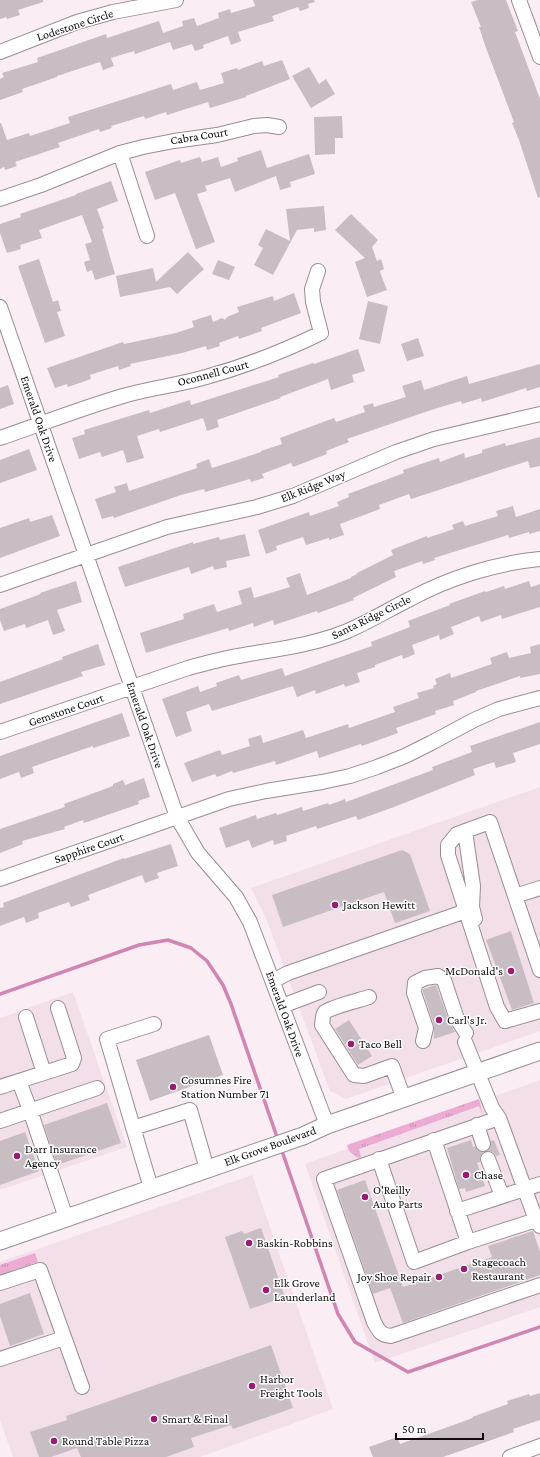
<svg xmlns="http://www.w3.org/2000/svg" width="540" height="1457" font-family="'Crimson Pro',serif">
  <defs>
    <pattern id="grass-tufts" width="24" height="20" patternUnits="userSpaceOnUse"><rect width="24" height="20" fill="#ecabd2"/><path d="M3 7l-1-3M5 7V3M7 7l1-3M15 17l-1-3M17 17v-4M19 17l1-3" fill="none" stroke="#c992b3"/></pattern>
  </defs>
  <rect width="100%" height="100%" fill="#faedf4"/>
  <path fill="#f2dfea" d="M540 787V1031L346 1099 330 1091 266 918 251 888Z
    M73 992 127 1147 0 1190V1018Z
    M540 1080V1307L375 1363 305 1164Z
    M252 1175 333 1409 200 1457H13L0 1420V1262Z"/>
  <path fill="url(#grass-tufts)" d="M479 1099 483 1115 479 1106 359 1149 361 1157 358 1158 349 1151 347 1145Z
    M35 1253 38 1262 0 1275V1265Z"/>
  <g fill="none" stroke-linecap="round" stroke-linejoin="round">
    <path stroke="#d085b3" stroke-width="3.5" d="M0 994 139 945 168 940 191 948 207 961 223 985 231 1004 278 1140
      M281 1148 338 1314 355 1342 408 1372 540 1327"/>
  </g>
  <path fill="#c9bdc4" d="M0 0H43V2L18 10 20 15 7 19 6 17 0 19Z
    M253 0H314L315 2 308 4 309 8 300 11 298 7 272 16 274 21 238 32 241 41 231 45 228 36 203 45 204 48 195 51 192 44 173 50 170 42 135 54 134 51 111 58 114 66 103 70 100 62 57 76V77L22 89 23 92 0 100V79L4 77 2 73 38 62 37 58 106 34 107 38 159 21 163 33 183 26 182 21 194 18 197 26 219 18 218 13 230 9 231 13 255 6Z
    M478 0H506L518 31 515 32 540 99V197L538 198 519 140 512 123 514 122 486 48 479 27H481L471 2Z
    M282 60 290 79 246 96V97L210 108 208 102 167 115 166 112 145 119 144 116 111 126 112 128 100 132 99 129 58 143 60 147 15 162 17 166 5 170 4 167 0 169V123H1L7 140 29 133 30 136 70 123 68 117 171 84 173 90 197 82 200 90 224 83 221 73 237 68 238 70 262 61 264 66Z
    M309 67 319 84 326 79 335 94 311 108 292 76Z
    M342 116 343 138H335V154L315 155 314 117Z
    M261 150 267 168 309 154 315 174 290 182 291 187 280 190 276 176 235 192 230 178 205 186 207 191 197 194 215 242 196 249 175 193 155 200 145 172 180 160 181 163 200 157 202 162 218 157 221 167 238 161 237 158Z
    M111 181 118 201 97 209 104 228 102 229 115 274 95 280 92 270 87 272 84 262 90 260 85 244 92 242 82 215 39 230 42 238 20 245 21 249 7 253 0 233V224L21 217 20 214 76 195V194Z
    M324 206 326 230 314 232V228L297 230 273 275 254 265 263 248 258 245 266 229 290 241 286 209Z
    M351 214 378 240 372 247 377 261 381 259 384 269 380 271 381 273 380 272 387 290 367 297 355 262 365 258 335 230Z
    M188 252 204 269 177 294 170 287 120 297 116 276 153 268 156 282Z
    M39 259 53 302 58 300 61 311 57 312 65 336 45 343 18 266Z
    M218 260 235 267 229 280 212 274Z
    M294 293 301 313 261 328 262 331 239 339 238 336 219 343 220 346 207 350 206 346 182 353 130 364 131 366 119 370 118 366 90 375 91 379 68 387 67 384 55 388 47 368 123 342 124 344 176 333 194 327 192 321 211 315 213 322 222 318 225 320 227 317 239 312 237 307 273 296 274 301Z
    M368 301 388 306 380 344 359 339Z
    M418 338 424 356 407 361 401 344Z
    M358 349 365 371 352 375 354 382 331 390 328 379 280 397 281 398 217 420 219 427 207 431 203 418 160 432 159 429 137 436 144 458 127 463 123 450 102 457 100 452 79 459 72 438 85 434 84 430 149 410 150 413 190 400 191 405 279 377 278 375 313 363 314 364Z
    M540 364V387L527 391 526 388 482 402 481 398 462 404 461 401 431 410 347 439 349 442 326 451 327 454 293 467 291 463 262 474 264 478 251 482 250 479 205 492 204 489 181 495 114 518 113 516 102 519 95 499 116 492 114 487 127 483 129 491 197 468 196 464 209 459 212 468 261 452V451L282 444 280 438 334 418 336 422 365 412 363 406 373 403 374 407 406 397 402 386 421 380 424 390 467 376 469 384Z
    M8 385 14 404 0 409V388Z
    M540 437V466L530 468 528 461 411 499 409 494 379 505 380 509 340 524 344 535 329 540V538L306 545 303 537 276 546 277 550 266 554 258 530 309 512 310 516 339 506 337 502 349 497 348 494 404 473 403 470 439 458 440 462 464 453 465 458 482 453V450L505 443 506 446Z
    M29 449 37 470 0 483V460Z
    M513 506 516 517 540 509V531L529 534V532L509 538 508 535 434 558 435 560 423 564 422 561 394 571 396 577 353 598 354 600 318 613 317 611 274 625 273 620 254 627 253 623 229 631 228 628 146 653 140 633 184 619 183 614 214 604 217 612 242 604 238 591 251 587 254 598 290 587 286 578 300 573 307 595 351 578V577L357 574V573L393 555 391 550 427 536V538L454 529 452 525 463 521 465 526 498 516 496 511Z
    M52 515 60 536 0 558V528L29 518 30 522Z
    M245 534 250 556 226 561 227 567 214 570 213 566 191 574 189 567 125 587 118 567 193 542V544L219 537 220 540Z
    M76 581 82 602 57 610 65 631 53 635 48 620 26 628 25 624 4 631 0 620V609L41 594 40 593Z
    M529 581 531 587 540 584V607L502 619 501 615 481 622 479 616 451 627 454 634 440 640 439 635 412 645 415 654 403 659 402 655 375 665V667L357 673 360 682 345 687 344 684 316 694 315 690 297 697 293 686 212 711 209 704 186 712 192 731 176 737 162 699 198 686 200 692 217 686 216 683 239 675 241 680 282 668 285 676 372 646 371 642 410 627 408 621 450 605 449 604 485 591 486 592 504 586 505 589Z
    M98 644 105 665 81 672 83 676 0 704V682L63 659 62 657Z
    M540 644V674L520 678V676L476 691V692L453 701 454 705 435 711 436 714 396 728 398 733 362 746 361 744 319 758 317 751 276 765 275 761 233 773 232 771 217 777 215 774 192 782 184 763 220 750 222 755 250 746 248 739 261 735 263 743 303 730 306 738 348 724 349 728 395 712 393 707 419 698 417 693 434 688 433 686 437 684 435 679 450 673 451 678 492 664 490 658 507 652 509 658 531 653 530 647Z
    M122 713 130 736 93 748V746L32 767 34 773 21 778 19 772 0 779V756Z
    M540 722V744L513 753 516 762 496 768 494 762 473 769 475 775 394 807 358 820 356 816 317 829 316 826 286 836 287 841 274 845 273 840 252 848 249 840 226 848 219 828 256 815 257 819 276 813 277 815 302 807 303 811 328 803 329 805 345 799 346 802 433 770 432 767 472 752 470 746Z
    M144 778 150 797 138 801 139 804 84 823 83 820 64 827 65 829 22 841 23 844 0 853V829L65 807 64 804 113 786V784L123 780 125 785Z
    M171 844 178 866 157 873 159 878 145 883 142 875 88 895 90 900 71 907 69 902 38 913 39 918 26 923 24 917 0 926V908L4 907 3 903 124 858V859Z
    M402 850 410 854 430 911 395 923 384 892 283 927 272 895Z
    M511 931 534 1003 512 1010 486 940Z
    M436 985 449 1022 455 1032 434 1039V1025L423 992V989Z
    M349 1020 372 1056 358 1065 335 1029Z
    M209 1035 223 1075 150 1101 136 1060Z
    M107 1103 121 1143 57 1165 44 1125Z
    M25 1132 39 1171 0 1185V1141Z
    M471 1140 473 1147H475L478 1150 483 1152 480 1157V1162L477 1163 485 1186 466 1192 465 1188 459 1189 447 1148Z
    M494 1140 500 1155 496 1156 493 1152 488 1151 491 1146V1141Z
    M365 1180 403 1287 492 1257 488 1246 533 1231 540 1252V1275L403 1323 390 1288 373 1294 337 1190Z
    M261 1228 285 1297 250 1309 225 1237 242 1231 244 1234Z
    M30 1293 44 1334 10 1346 0 1316V1304Z
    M271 1345 293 1408 233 1429 231 1425 191 1438 194 1447 166 1457H81L77 1448 51 1457H39L30 1432 67 1420 66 1416Z
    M540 1393V1420L513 1429 514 1432 443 1457H373L369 1447 397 1437 400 1444 473 1418 472 1417 508 1404 507 1401 529 1394 530 1396Z"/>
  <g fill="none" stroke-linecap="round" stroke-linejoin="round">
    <g stroke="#988d93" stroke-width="16">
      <path id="minor" d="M519 0 540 57
        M0 52 77 22 113 12 176 0
        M120 153 147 236
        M0 199 41 185 120 153 143 147 174 141 217 135 254 126 267 125 279 127
        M0 307 177 817 198 853 236 897 250 922 327 1125
        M0 438C41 424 82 408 123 396 150 388 179 385 206 377 246 366 284 351 321 333L313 302 312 289 318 271
        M0 585 167 527 257 507 293 496 396 452 434 439 540 414
        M0 732 188 668C206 663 225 658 244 655 278 649 312 645 345 632 367 623 388 610 410 599 449 578 496 563 540 559
        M465 831 473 886 472 907 475 919
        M0 879 229 799 266 791 322 782 350 776 377 767 405 756 431 743 474 720 499 709 540 698
        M515 896 540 888
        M540 970 490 822 457 834 448 845V855L497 1007 505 1021 540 1011
        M273 981 288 973 466 911
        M369 997C360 1000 331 1007 325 1012 322 1015 323 1021 322 1025L354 1075 364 1076 392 1066 404 1099
        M282 1006 319 992
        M26 1017 44 1073
        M423 1041 426 1028 414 993 415 983 425 978 438 976 444 980 457 1019 466 1033
        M465 1042 492 1108 499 1118 536 1220 540 1226
        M19 1081 30 1110 66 1218
        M0 1087 72 1064 74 1058 58 1008
        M499 1118 324 1179 374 1322C379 1331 380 1335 391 1336L540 1285
        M0 1121 97 1088
        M477 1125 483 1144
        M133 1128 190 1110 207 1169
        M434 1140 468 1242
        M379 1159 414 1262 468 1242 536 1220
        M488 1159 502 1196
        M151 1188 107 1039 154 1024
        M457 1211 540 1184
        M0 1283 40 1270 82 1387
        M0 1359 64 1338
        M510 1457 540 1446"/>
    </g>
    <g stroke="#988d93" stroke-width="19">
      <path id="major" d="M0 1241 303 1136 327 1125 540 1051"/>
    </g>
    <use href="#minor" stroke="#fff" stroke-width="14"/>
    <use href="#major" stroke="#fff" stroke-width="17"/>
  </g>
  <g fill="#981c74" stroke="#fff" stroke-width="1.5">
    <circle cx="335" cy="905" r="4"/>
    <circle cx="511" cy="971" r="4"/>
    <circle cx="439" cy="1020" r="4"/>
    <circle cx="351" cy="1044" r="4"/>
    <circle cx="173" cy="1087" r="4"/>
    <circle cx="17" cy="1156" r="4"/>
    <circle cx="466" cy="1175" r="4"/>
    <circle cx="365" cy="1197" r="4"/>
    <circle cx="249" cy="1243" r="4"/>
    <circle cx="464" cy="1269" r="4"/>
    <circle cx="439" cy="1277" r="4"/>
    <circle cx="266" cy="1290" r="4"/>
    <circle cx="252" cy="1386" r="4"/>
    <circle cx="154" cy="1419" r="4"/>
    <circle cx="54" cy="1441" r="4"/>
  </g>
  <g text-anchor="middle" stroke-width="3" stroke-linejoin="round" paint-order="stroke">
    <g font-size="12" fill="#100c0e" stroke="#fff">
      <text transform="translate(75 25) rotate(-18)" y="4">Lodestone Circle</text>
      <text transform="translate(199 136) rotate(-9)" y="4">Cabra Court</text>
      <text transform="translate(213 373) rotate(-15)" y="4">Oconnell Court</text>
      <text transform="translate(39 419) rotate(71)" y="4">Emerald Oak Drive</text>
      <text transform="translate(313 486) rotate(-22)" y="4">Elk Ridge Way</text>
      <text transform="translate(371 617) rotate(-26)" y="4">Santa Ridge Circle</text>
      <text transform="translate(66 710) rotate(-19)" y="4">Gemstone Court</text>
      <text transform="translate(145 725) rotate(71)" y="4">Emerald Oak Drive</text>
      <text transform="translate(89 848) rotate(-19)" y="4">Sapphire Court</text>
      <text transform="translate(285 1014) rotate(70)" y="4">Emerald Oak Drive</text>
      <text transform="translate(270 1146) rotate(-20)" y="4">Elk Grove Boulevard</text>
    </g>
    <g font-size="12" fill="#100c0e" stroke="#fff" text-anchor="start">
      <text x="343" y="909">Jackson Hewitt</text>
      <text x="503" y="975" text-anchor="end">McDonald's</text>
      <text x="447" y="1024">Carl's Jr.</text>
      <text x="359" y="1048">Taco Bell</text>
      <text x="181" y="1084">Cosumnes Fire<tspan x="181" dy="14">Station Number 71</tspan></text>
      <text x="25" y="1153">Darr Insurance<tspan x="25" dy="14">Agency</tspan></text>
      <text x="474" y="1179">Chase</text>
      <text x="373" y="1194">O'Reilly<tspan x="373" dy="14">Auto Parts</tspan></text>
      <text x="257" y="1247">Baskin-Robbins</text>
      <text x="472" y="1266">Stagecoach<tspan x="472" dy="14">Restaurant</tspan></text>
      <text x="431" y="1281" text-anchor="end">Joy Shoe Repair</text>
      <text x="274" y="1287">Elk Grove<tspan x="274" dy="14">Launderland</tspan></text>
      <text x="260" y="1383">Harbor<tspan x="260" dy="14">Freight Tools</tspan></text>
      <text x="162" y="1423">Smart &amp; Final</text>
      <text x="62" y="1445">Round Table Pizza</text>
    </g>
  </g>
  <path d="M396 1433v6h87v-6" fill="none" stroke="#100c0e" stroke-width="2"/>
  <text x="402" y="1433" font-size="12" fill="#100c0e" stroke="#ffffff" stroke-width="3" paint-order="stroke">50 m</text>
</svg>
